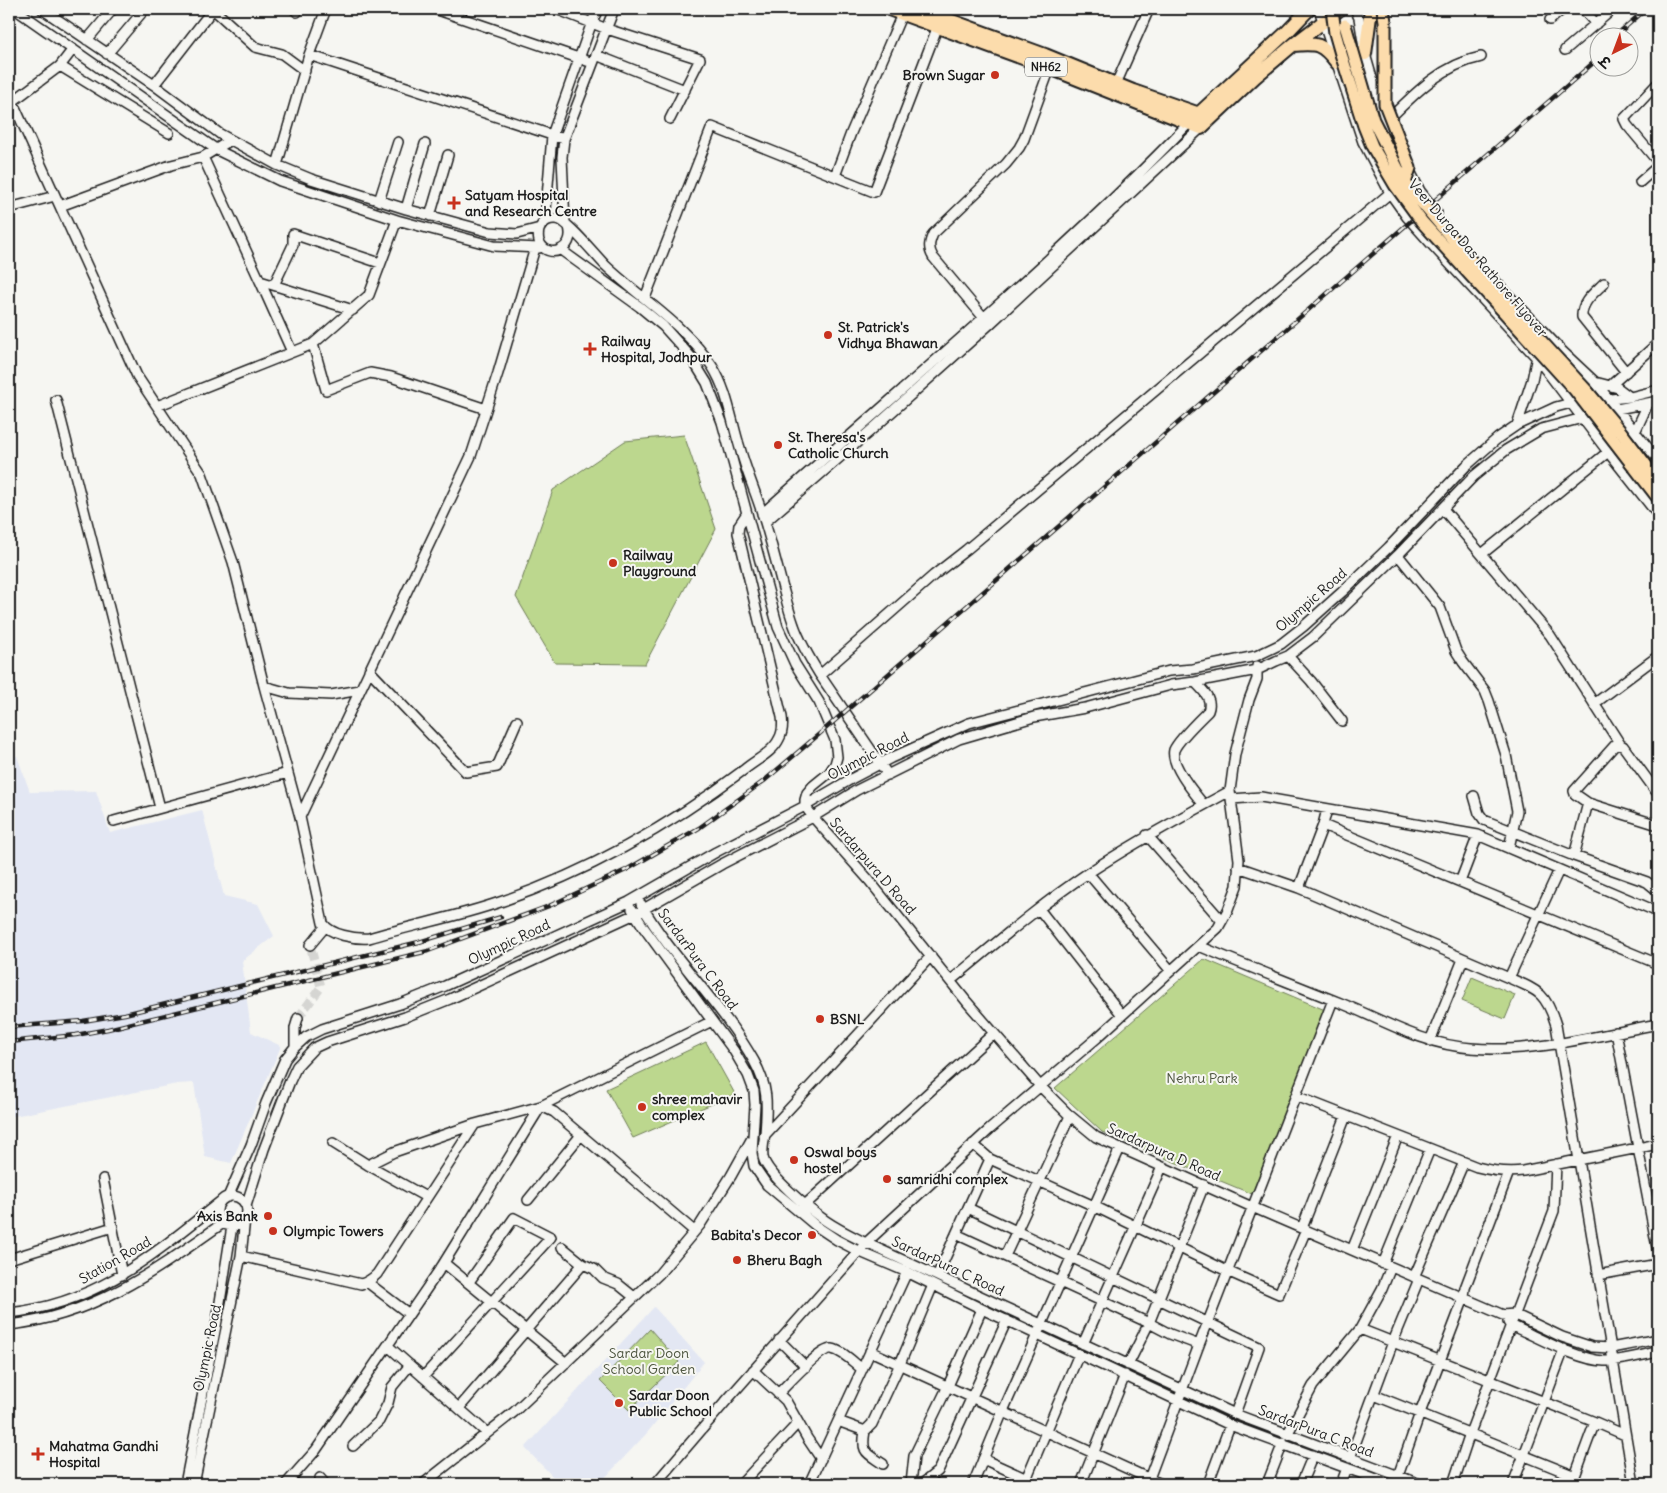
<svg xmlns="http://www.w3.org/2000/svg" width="1667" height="1493" font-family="Delius,'Playpen Sans Deva',sans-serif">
  <rect width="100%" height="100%" fill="#f6f6f2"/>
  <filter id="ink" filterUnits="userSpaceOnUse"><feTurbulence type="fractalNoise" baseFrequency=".02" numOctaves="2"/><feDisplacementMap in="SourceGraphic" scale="10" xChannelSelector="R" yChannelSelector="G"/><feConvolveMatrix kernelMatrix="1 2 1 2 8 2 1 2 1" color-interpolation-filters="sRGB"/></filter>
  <g filter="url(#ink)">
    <path fill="#e3e7f3" d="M17 756 30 792 96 791 110 833 202 810 224 896 258 904 274 936 242 961 251 1032 281 1046 231 1163 205 1157 194 1083 177 1084 9 1117V757Z
      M654 1307 704 1362 647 1433 599 1484H560L525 1448Z"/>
    <path fill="#bcd78e" stroke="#6c7a55" d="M684 435 716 529 645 664 555 663 516 597 553 490 625 441Z
      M1204 959 1325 1010 1252 1194 1102 1132 1055 1088Z
      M1472 977 1515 995 1505 1019 1462 1001Z
      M706 1042 735 1094 633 1138 606 1089Z
      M650 1329 679 1362 629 1410 600 1381Z"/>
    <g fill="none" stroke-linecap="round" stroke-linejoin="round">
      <path stroke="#d5d5d2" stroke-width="9" stroke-dasharray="9 4.5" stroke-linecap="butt" d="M298 1018 321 987 310 945"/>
      <g stroke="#1c1c1c" stroke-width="12">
        <path id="minor" d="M15 9 217 150 280 181 397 220 494 246 539 248
          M42 9 154 85 220 134 277 165 311 179 406 209 490 232 517 234 540 228
          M294 9 297 12
          M435 9 593 63
          M556 9 607 29 700 59 670 119
          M1319 9 1363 142 1390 193 1407 217 1434 247 1536 357 1608 452 1658 515
          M1355 9 1359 18 1365 54 1385 123 1396 144
          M1583 9 1596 24
          M1550 20 1563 9
          M87 40 113 9
          M1565 50 1613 9
          M107 54 145 9
          M309 55 564 139
          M596 55 685 90
          M60 66 169 133
          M1658 83 1624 119 1627 125 1658 162
          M1116 84 1149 9
          M154 85 213 9 255 47 282 54 305 71
          M9 94 137 376 202 474 233 562 264 686 300 817 323 923C330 935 355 939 369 938 412 925 457 917 500 902 588 872 671 825 745 769 756 760 773 752 779 739 783 732 783 724 782 717L738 533 739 525 747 513
          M12 102 60 66 73 49
          M1388 120C1415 93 1442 65 1481 57
          M203 157 260 281 353 310
          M277 165 309 55 326 9
          M1408 167 1420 191 1437 213
          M835 176 851 133 902 14
          M1640 182 1658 166
          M379 201 398 142
          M60 206 171 165 203 157 231 140
          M9 208 55 196
          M406 209 425 144
          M430 216 448 155
          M545 222 552 135 592 22 598 9
          M565 223 562 157 564 139 614 9
          M569 227C576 250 547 261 539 241 538 237 538 234 539 230 542 221 551 217 560 220 570 224 596 256 605 265 641 299 684 324 712 366 728 391 731 420 740 448 746 471 756 493 763 516 771 541 777 566 784 592 787 603 790 614 794 625 800 642 810 659 820 675L888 775
          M561 250 640 307 663 326 691 357 707 383 722 422 778 627 795 664 819 702 835 740 837 757 835 764 829 773 813 786 807 793 805 800V806L813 817 868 879 967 1002 1040 1086 1067 1113 1096 1137 1252 1207 1503 1315 1514 1314 1562 1337 1592 1347 1611 1348 1658 1339
          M260 281 292 352
          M1495 281 1563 352 1595 382 1658 460
          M1604 283C1594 293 1581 302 1582 317L1626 372
          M274 285 293 245V234L380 263
          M645 298 712 127 874 192 939 23
          M984 318 933 257C928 248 929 243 933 234L1006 164 1019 148 1024 139 1050 68
          M313 344 326 390 370 373 391 377 486 409
          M1595 382 1618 388 1630 397
          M1611 385 1658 343
          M56 400 160 808
          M157 406 313 344 369 295 397 220
          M1517 425 1532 380 1537 356
          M1635 432 1648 404
          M1443 509 1550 635 1620 744
          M762 514C906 384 1055 262 1189 123
          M765 522 876 426 990 324 1201 128
          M1482 554 1608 452
          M1398 555 1440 607 1456 651 1463 662 1485 691 1489 701 1506 755 1517 811 1509 848
          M1288 656 1311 681 1342 721
          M369 670 466 772 497 767 517 721
          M820 675 934 575 966 550 1390 193
          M1195 682C1203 691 1213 698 1208 711 1199 720 1178 740 1174 750 1170 765 1195 794 1204 805
          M264 686 289 693 331 695 360 690
          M1594 704 1658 656
          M1474 796 1479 813 1484 820 1574 856 1588 803 1658 825
          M1231 799 1261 797 1478 835 1658 912
          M1588 803 1575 794 1574 791 1616 744 1623 746 1658 794
          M300 817 471 456 498 373 535 248
          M114 821 288 773
          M1323 825 1658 964
          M1147 835 1222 921
          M1574 856 1647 882 1658 891
          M1238 867 1299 888 1509 978C1539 991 1546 993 1556 1025L1634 1484
          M1088 873 1171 971
          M1460 882 1478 835
          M1299 888 1323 825 1327 809
          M641 904C673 960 722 1004 754 1061 769 1088 767 1104 765 1134 764 1141 762 1150 763 1157 766 1174 811 1211 826 1221 839 1230 852 1236 866 1243L1235 1414 1420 1484
          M632 909 644 928 734 1051 748 1075 754 1091 755 1105 752 1153 754 1166 767 1185 816 1226 837 1240 858 1251 907 1272 982 1309 1230 1425 1390 1484
          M1039 909 1122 1015
          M310 945 325 927
          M1199 946C1247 966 1295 985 1343 1004 1387 1022 1422 1044 1471 1048 1530 1054 1600 1035 1658 1024
          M1509 978 1559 870
          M950 981C995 944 1040 905 1088 873 1134 843 1182 817 1230 791
          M1616 1032 1658 1253
          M1430 1041 1462 962
          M295 1047V1028L298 1018
          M1296 1096 1477 1167C1493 1171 1507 1173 1523 1171L1658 1144
          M541 1106 554 1112 694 1231
          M541 1106 712 1021
          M764 1136 931 956
          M333 1143 368 1165 426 1197
          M973 1144 990 1159 1094 1206 1227 1271 1279 1294 1306 1230
          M368 1165 394 1152 475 1124
          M103 1179 122 1275
          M217 1211a15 15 0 1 1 30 0a15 15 0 1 1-30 0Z
          M228 1197 251 1145 266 1103 285 1059 294 1048 306 1037 322 1029 400 1004 445 986 629 902 716 852 805 806 851 779 891 758 969 723 1169 671 1193 669 1256 656 1281 644 1304 626 1342 592 1389 547 1466 466 1498 438 1517 425 1556 407 1571 403 1630 397 1658 390
          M528 1200 581 1135
          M806 1204 994 1033
          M246 1206 264 1149 290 1081 297 1066 314 1048 327 1042 405 1017 450 999 635 914 722 864 813 817 857 790 959 739 1034 717 1085 708 1171 685 1195 682 1257 670 1276 661 1288 656 1313 637 1398 555 1474 476 1506 450 1541 429 1617 409 1658 401
          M968 1208 1259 1347 1235 1414
          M1302 1228 1346 1116
          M956 1234 1149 1323 1170 1334 1199 1345
          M562 1247 583 1264
          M1352 1250 1398 1136
          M241 1256 361 1284C368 1282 372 1279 377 1274L475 1124 541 1106 442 1266 316 1450 286 1484
          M1005 1256 1070 1116
          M9 1259 113 1227
          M444 1263 566 1363
          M1383 1264 1430 1149
          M1598 1275 1658 1264
          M937 1276 990 1159
          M1414 1277 1464 1162
          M367 1282 409 1314
          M9 1313C98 1304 154 1254 221 1201
          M1508 1322 1510 1325C1536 1336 1577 1360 1604 1361 1622 1361 1641 1355 1658 1352
          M9 1325C94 1316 155 1271 223 1223
          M1360 1329 1382 1289 1391 1267
          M779 1340 806 1367
          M1083 1344 1162 1167
          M388 1346 487 1433
          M870 1351 1161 1484
          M1128 1365 1149 1323 1204 1185
          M753 1370 786 1401 807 1438 821 1459
          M423 1377 551 1237 514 1218 469 1282
          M778 1394C787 1385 821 1347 832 1349 843 1351 854 1363 862 1369
          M1374 1395 1575 1476
          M459 1408 583 1264 594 1269 603 1278 618 1284 634 1297
          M838 1421 865 1431 872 1424 900 1364 933 1285
          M865 1431C861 1453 866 1452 883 1464
          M1287 1435 1313 1386 1360 1329 1595 1422
          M353 1446 379 1421 388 1403 392 1387 410 1365
          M1350 1458 1393 1342 1419 1279
          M983 1459 1027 1479
          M1398 1476 1420 1413 1464 1298 1465 1288 1509 1172
          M320 1478 325 1484
          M185 1484 217 1321 232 1226
          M194 1484 241 1256 245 1218
          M423 1484 514 1412 659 1274 700 1225 731 1176 751 1140
          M655 1484 727 1400 866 1243 990 1129 1097 1038 1218 928 1228 910 1237 886 1239 860 1230 791 1235 754 1249 700 1257 679V666
          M741 1484 798 1423
          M809 1484 907 1272
          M911 1484 914 1456 948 1386 982 1309
          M922 1484 938 1471 1007 1320
          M973 1484 1003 1411 1120 1148
          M1024 1484 1079 1354
          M1081 1484 1125 1375
          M1147 1484 1199 1345 1333 1000
          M1208 1484 1230 1425
          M1267 1484 1283 1443
          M1301 1484 1313 1455
          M1341 1484 1347 1468
          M1453 1484 1470 1433 1554 1211 1556 1164
          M1513 1484 1564 1349
          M1572 1484 1595 1422 1625 1435"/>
      </g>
      <g stroke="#1c1c1c" stroke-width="16">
        <path id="highway" d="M889 9 1050 68 1201 128 1255 77 1293 45 1340 9
          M919 9 1045 55 1133 91 1211 118
          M1293 45C1317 43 1322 43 1337 63
          M1365 54 1371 9
          M1193 119 1288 31 1309 9"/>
      </g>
      <use href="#minor" stroke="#f6f6f2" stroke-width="9"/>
      <use href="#highway" stroke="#fcdcac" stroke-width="12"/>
      <g stroke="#1c1c1c" stroke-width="4.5">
        <path id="rail" d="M1613 38 1646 9
          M9 1027 83 1021 125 1014 419 942 501 917
          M9 1042 76 1035 108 1029 428 951 549 906 626 870 699 828 764 781 817 736 1600 57"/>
      </g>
      <use href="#rail" stroke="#f6f6f2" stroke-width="2.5" stroke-dasharray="8" stroke-linecap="butt"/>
      <g stroke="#1c1c1c" stroke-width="15" stroke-linecap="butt">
        <path id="major-bridge" d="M1332 9 1335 33 1341 54 1364 126 1372 146 1395 185 1422 222 1574 389 1658 498
          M1383 9 1385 21V104L1410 168 1405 183
          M1345 25 1373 120 1405 183 1510 307 1587 391 1621 432 1658 481"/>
      </g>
      <use href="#major-bridge" stroke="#fcdcac" stroke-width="11"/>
    </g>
  </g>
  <g fill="#c8321e" stroke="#f6f6f2" stroke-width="2">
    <circle cx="995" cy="75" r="5"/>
    <path d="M451.5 195.5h5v5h5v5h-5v5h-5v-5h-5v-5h5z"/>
    <circle cx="828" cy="335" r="5"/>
    <path d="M587.5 341.5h5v5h5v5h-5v5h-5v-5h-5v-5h5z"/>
    <circle cx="778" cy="445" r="5"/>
    <circle cx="613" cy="563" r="5"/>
    <circle cx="820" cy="1019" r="5"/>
    <circle cx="642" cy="1107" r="5"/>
    <circle cx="794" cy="1160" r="5"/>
    <circle cx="887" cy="1179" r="5"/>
    <circle cx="268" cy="1216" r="5"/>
    <circle cx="273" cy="1231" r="5"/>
    <circle cx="812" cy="1235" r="5"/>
    <circle cx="737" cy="1260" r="5"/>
    <circle cx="619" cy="1403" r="5"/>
    <path d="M35.5 1446.5h5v5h5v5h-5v5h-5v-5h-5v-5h5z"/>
  </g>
  <g text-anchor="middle" stroke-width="4" stroke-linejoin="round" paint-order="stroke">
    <rect fill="#f6f6f2" stroke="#5d5d5c" stroke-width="1" x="1025" y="57.5" width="42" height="19" rx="4"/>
    <g font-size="12" font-weight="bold" fill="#1c1c1c">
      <text x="1046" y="71">NH62</text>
    </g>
    <g font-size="14" font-weight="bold" fill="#1c1c1c" stroke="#f6f6f2" text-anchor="start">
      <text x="985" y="80" text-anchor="end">Brown Sugar</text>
      <text x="465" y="200">Satyam Hospital<tspan x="465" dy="16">and Research Centre</tspan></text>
      <text x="838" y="332">St. Patrick's<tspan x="838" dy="16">Vidhya Bhawan</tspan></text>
      <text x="601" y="346">Railway<tspan x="601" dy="16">Hospital, Jodhpur</tspan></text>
      <text x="788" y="442">St. Theresa's<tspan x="788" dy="16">Catholic Church</tspan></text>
      <text x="623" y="560">Railway<tspan x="623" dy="16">Playground</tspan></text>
      <text x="830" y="1024">BSNL</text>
      <text x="652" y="1104">shree mahavir<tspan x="652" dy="16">complex</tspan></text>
      <text x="804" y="1157">Oswal boys<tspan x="804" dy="16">hostel</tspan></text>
      <text x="897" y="1184">samridhi complex</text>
      <text x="258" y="1221" text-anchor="end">Axis Bank</text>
      <text x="283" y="1236">Olympic Towers</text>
      <text x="802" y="1240" text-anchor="end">Babita's Decor</text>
      <text x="747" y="1265">Bheru Bagh</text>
      <text x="629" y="1400">Sardar Doon<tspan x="629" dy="16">Public School</tspan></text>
      <text x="49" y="1451">Mahatma Gandhi<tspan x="49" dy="16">Hospital</tspan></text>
    </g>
    <g font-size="14" fill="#1c1c1c" stroke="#f6f6f2">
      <text transform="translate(1478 258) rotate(49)" y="5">Veer Durga Das Rathore Flyover</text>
      <text transform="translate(1311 600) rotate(-41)" y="5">Olympic Road</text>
      <text transform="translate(868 756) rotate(-27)" y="5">Olympic Road</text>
      <text transform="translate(873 866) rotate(49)" y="5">Sardarpura D Road</text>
      <text transform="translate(509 942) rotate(-25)" y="5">Olympic Road</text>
      <text transform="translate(698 959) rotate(53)" y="5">SardarPura C Road</text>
      <text transform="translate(1164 1152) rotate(24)" y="5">Sardarpura D Road</text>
      <text transform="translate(115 1260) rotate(-30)" y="5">Station Road</text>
      <text transform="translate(948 1266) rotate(25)" y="5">SardarPura C Road</text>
      <text transform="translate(207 1348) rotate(-78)" y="5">Olympic Road</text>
      <text transform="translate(1316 1431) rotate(21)" y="5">SardarPura C Road</text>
    </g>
    <g font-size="14" fill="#4c543e" stroke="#f6f6f2">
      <text x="1202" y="1083">Nehru Park</text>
      <text x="649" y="1358">Sardar Doon<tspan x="649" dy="16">School Garden</tspan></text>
    </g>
  </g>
  <rect width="1667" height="1493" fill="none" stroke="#f6f6f2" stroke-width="30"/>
  <rect x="15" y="15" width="1637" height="1463" fill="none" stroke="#1c1c1c" stroke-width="2" filter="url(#ink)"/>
  <g transform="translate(1614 52) rotate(222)"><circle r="24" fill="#f6f6f2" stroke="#9f9f9c"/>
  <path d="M0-4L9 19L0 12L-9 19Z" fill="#c8321e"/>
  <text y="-8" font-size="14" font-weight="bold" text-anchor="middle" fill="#1c1c1c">उ</text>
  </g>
</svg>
